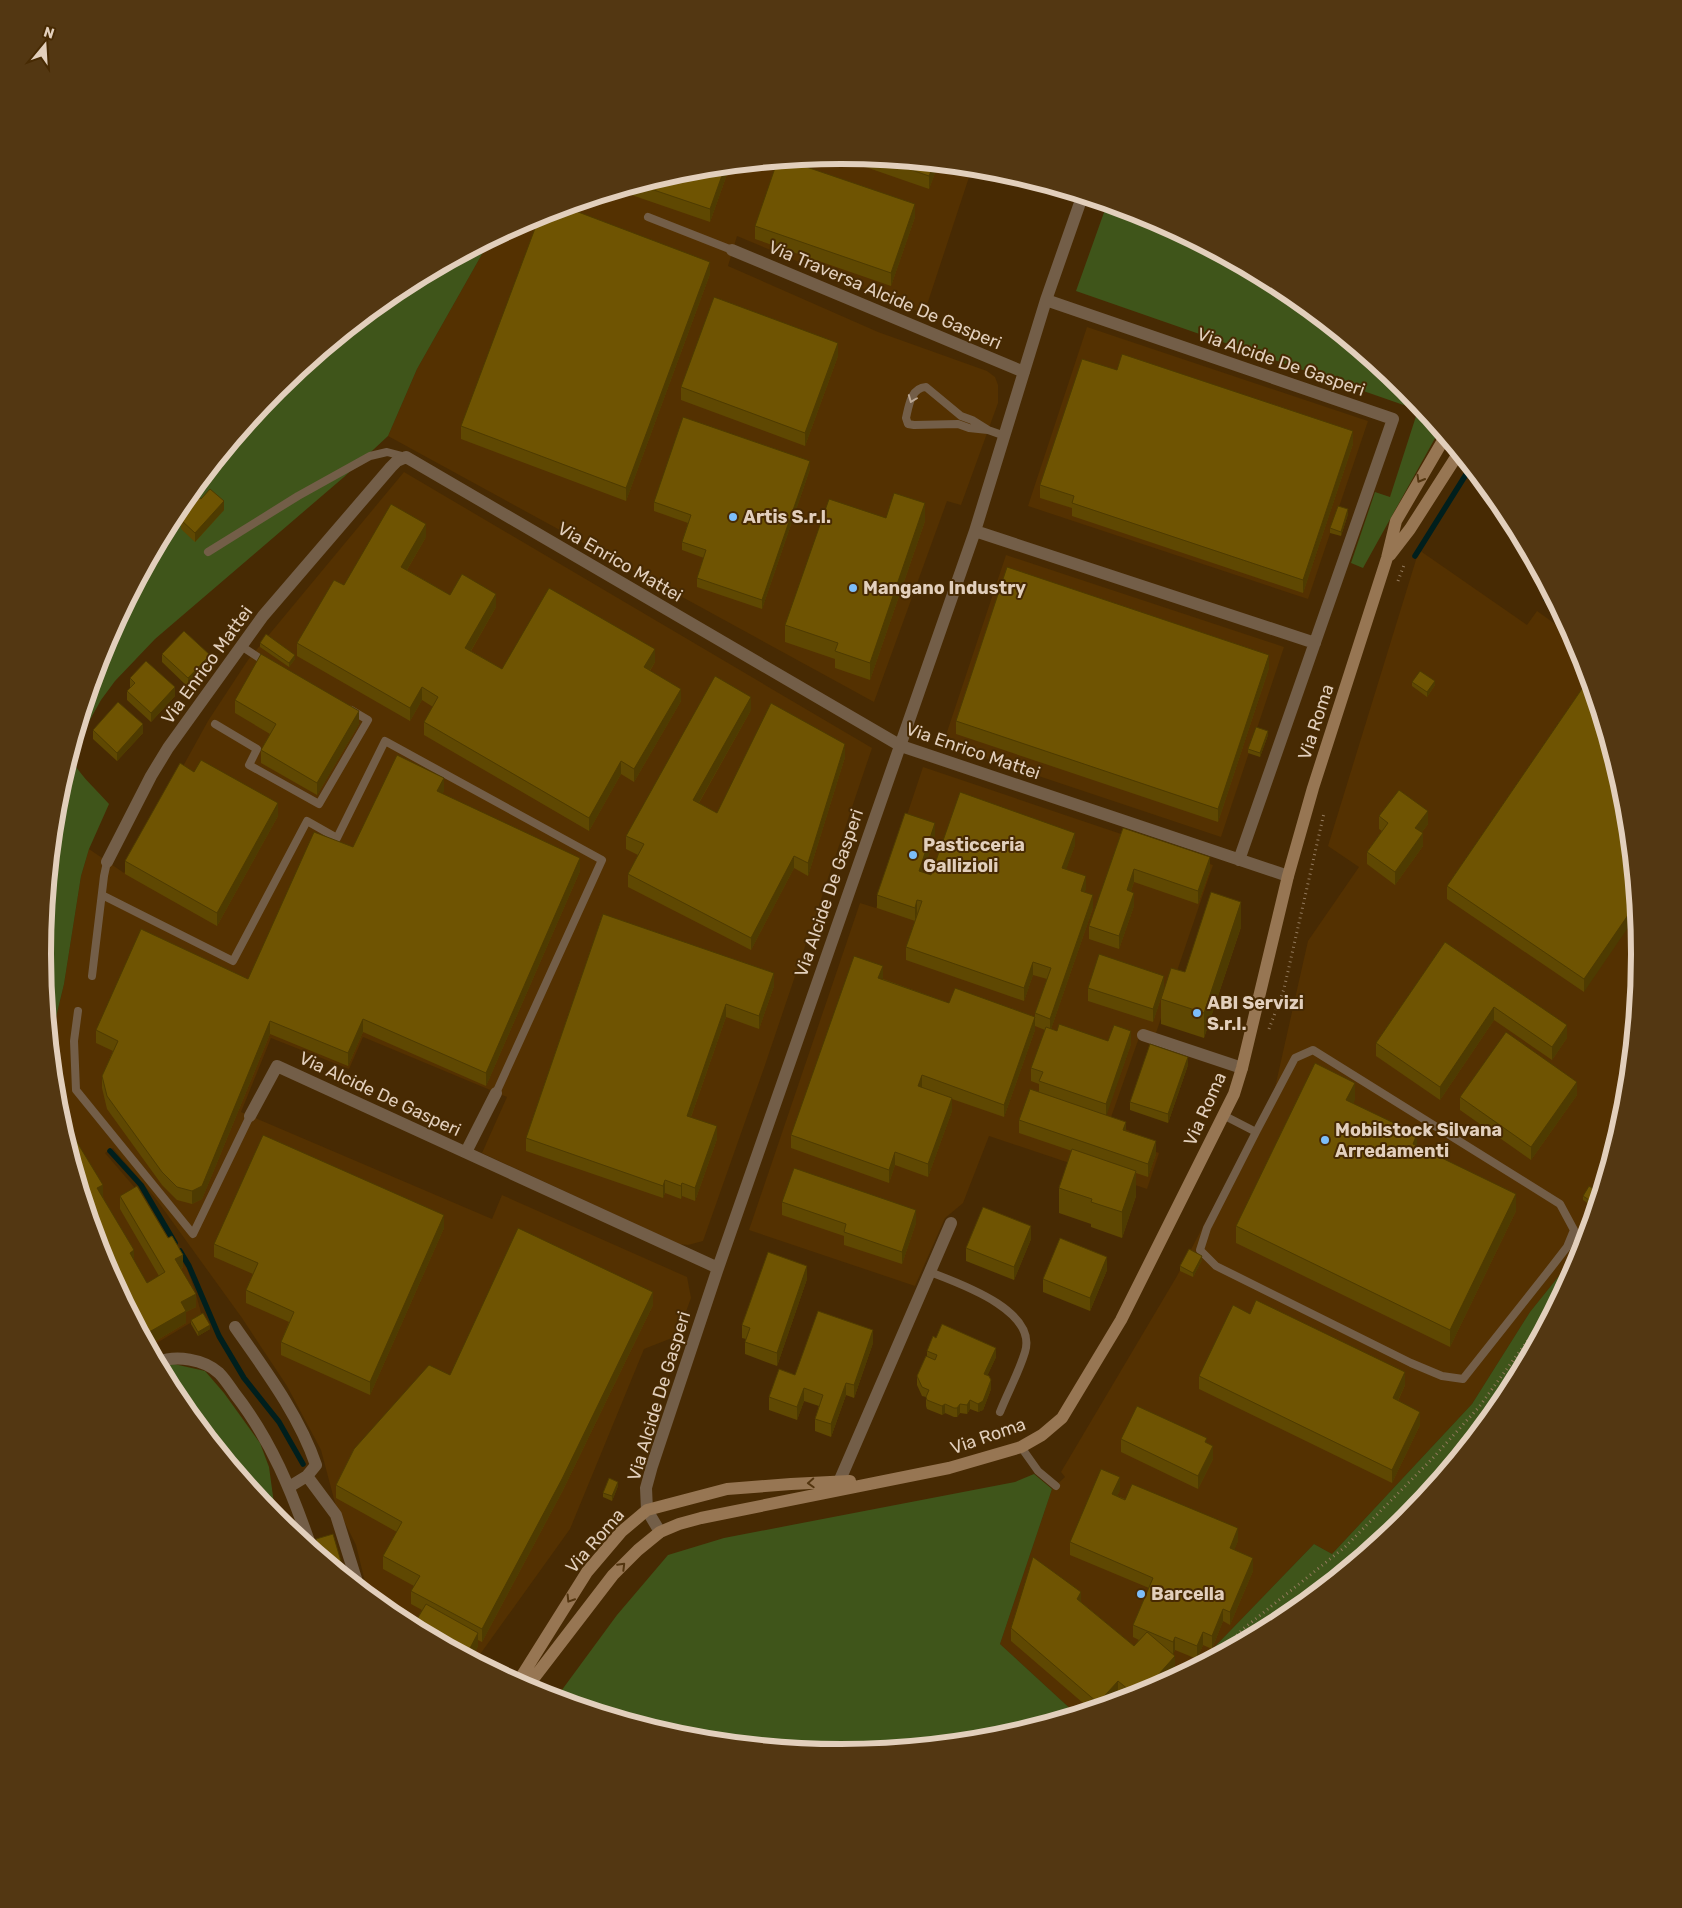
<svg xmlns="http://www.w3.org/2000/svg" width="1682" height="1908" font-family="Rubik,sans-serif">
  <rect width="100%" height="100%" fill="#472a03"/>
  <path fill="#543101" d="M841 156 972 168 924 314 737 236 728 266 878 332 987 371 995 377 998 385V403L961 505 947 501 874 702 388 436 417 369 490 240 536 216 686 171Z
    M1087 327 1368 421 1308 599 1028 506Z
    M404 472 872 748 764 1068 703 1241 688 1245 679 1244 482 1153 507 1097 363 1037 349 1069 271 1038 241 1112 492 1219 502 1195 687 1277 691 1298 677 1336 644 1349 570 1529 476 1660 397 1618 368 1594 356 1545 335 1503 321 1450 287 1386 242 1318 156 1199 113 1148 105 1153 142 1196 175 1250 187 1269 195 1291 202 1316 150 1347 103 1259 58 1109 51 1038 64 984 81 876 89 849 124 873 208 721 248 660Z
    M1419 550 1527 625 1537 611 1572 636 1579 649 1624 799 1639 954 1624 1110 1583 1246 1530 1312 1472 1404 1332 1554 1314 1544 1199 1663 1146 1692 1075 1713 1000 1644 1052 1489 1065 1477 1061 1472 1177 1276 1274 1092 1308 941 1359 867 1328 846Z
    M1006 555 1284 647 1221 837 943 744Z
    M923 767 1213 865 1155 1036 1141 1032 1109 1123 1130 1131 1127 1141 1159 1153 1147 1189 989 1136 963 1203 945 1218 915 1286 749 1230 860 903 876 908Z"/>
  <path fill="#3f551a" d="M1107 204 1147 216 1285 290 1406 390 1439 431 1363 568 1351 563 1375 492 1390 497 1418 410 1076 291Z
    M490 240 417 369 388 436 344 477 155 639 115 681 101 700 72 752 103 648 177 510 277 389 398 290Z
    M70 757C80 776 96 789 109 804L89 849 81 876 64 984 51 1038 43 954 58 798Z
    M1583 1246 1579 1260 1505 1398 1405 1519 1284 1618 1199 1663 1314 1544 1332 1554 1472 1404 1530 1312Z
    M174 1364 205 1371 224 1393 260 1443 269 1467 276 1518 177 1397 160 1366Z
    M1034 1474 1052 1489 1000 1644 1075 1713 996 1737 841 1752 685 1737 556 1698 617 1615 668 1555 724 1538 1015 1482Z"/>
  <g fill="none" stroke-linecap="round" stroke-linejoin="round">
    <path stroke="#001f1d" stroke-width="5.5" d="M1415 556 1470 468
      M1546 599 1549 593
      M110 1151 141 1185 175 1243
      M180 1251 189 1266 219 1336 244 1378 279 1422 303 1464"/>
    <path stroke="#937a5d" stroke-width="3" stroke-dasharray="1 4" stroke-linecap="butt" d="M1398 581 1404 565
      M1269 1029 1284 989 1324 813
      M1219 1653 1243 1629 1345 1547 1431 1460 1479 1407 1555 1303"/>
    <path stroke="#735e48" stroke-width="8" d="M648 217 732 250
      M988 430 972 420 961 416 926 387C911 388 909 405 906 418L908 424 914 425 958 424 969 428 988 430 1005 436
      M208 552 298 496 370 456 387 452 406 457
      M241 646 267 663
      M215 724 257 749 249 765 319 804 368 720 351 710
      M102 895 233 961 307 821 337 838 385 741 602 860 496 1093
      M92 976 104 876 107 862
      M78 1011 74 1041 76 1090 193 1234 250 1116
      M1223 1115 1256 1132 1295 1058 1313 1050 1560 1204 1574 1230 1567 1247 1550 1269 1463 1379 1442 1376 1411 1363 1216 1266 1200 1250 1207 1228 1256 1132
      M930 1272C958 1283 1038 1310 1025 1352 1019 1372 1008 1392 1000 1412
      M1021 1447 1038 1471 1056 1486"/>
    <path stroke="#735e48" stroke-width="12" d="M732 250 1024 372
      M1046 300 1393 419 1239 860
      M975 531 1315 643
      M107 862 151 776 168 748 263 616 391 467 397 461 406 457 901 746 1288 876
      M1143 1035 1242 1068
      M250 1116 277 1066 718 1268
      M466 1152 496 1093
      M235 1327C265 1370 299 1415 316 1465L307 1476 289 1487
      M158 1362C176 1355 204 1359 219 1373 225 1379 230 1387 235 1394 271 1440 292 1492 311 1547
      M307 1476 336 1515 358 1585
      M839 1482 951 1223
      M660 1532 647 1510 646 1488 652 1466 718 1268 975 531 1046 300 1082 197"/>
    <path stroke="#977653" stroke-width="12" d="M1390 555 1410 529 1458 454
      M518 1682 587 1572 621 1532 647 1510 727 1489 791 1484 850 1481
      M527 1687 613 1575 638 1550 660 1532 679 1524 701 1518 949 1468 1021 1447 1042 1435 1062 1418 1121 1320 1234 1094 1242 1068 1288 876 1313 788 1387 558 1396 521 1445 437"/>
  </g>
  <path fill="#5f4802" d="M834 156H841L938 165 929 189Z
    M730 166 710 222 620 191 686 171Z
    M915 217 891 286 755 239V226Z
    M710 274 626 501 461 439V426Z
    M838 356 805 446 681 400V387Z
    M1117 370 1353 444 1303 593 1072 516V508L1040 498V485Z
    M810 469 762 609 697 587V578L704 558 682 550V542L688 523 654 511V502Z
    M201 499 224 510 195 542 181 529V513Z
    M1348 514 1341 536 1330 533V528Z
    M886 518 925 521 870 680 835 668V659L785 642V625Z
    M426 537 407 570 450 595 496 607 471 651 502 669 655 662 650 671 681 701 634 782 621 774 589 831 424 735V722L433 707 422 700 410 721 297 656V643L344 585Z
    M260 643 295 659 289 667 260 647Z
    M162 654 210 664 188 687 162 662Z
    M1269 668 1218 822 956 734V721Z
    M130 678 175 696 151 722 127 700V691L130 688Z
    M1588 680 1584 992 1447 899V886Z
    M1412 682 1435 685 1427 697 1412 686Z
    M235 700 359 724 317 795 261 763V750L270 734 235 713Z
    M751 710 699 803 717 813 845 757 808 876 794 868 751 950 628 887V874L638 855 626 849V836Z
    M93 730 143 733 117 761 93 739Z
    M1268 735 1260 757 1248 753V749Z
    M444 791 442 794 580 871 486 1086 363 1032 348 1066 270 1034 202 1199 192 1204 177 1200 162 1185 107 1109 102 1088V1076L113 1051 96 1043V1030L248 979 353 847Z
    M278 816 217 926 125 874V861Z
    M1379 816 1428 824 1422 832 1423 846 1395 885 1367 864V852L1382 831 1379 829Z
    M1123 828 1210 870 1198 904 1134 882 1131 891 1134 906 1119 949 1089 939V926Z
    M935 836 923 872 931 875 1075 845 1066 869 1086 889 1084 892 1093 908 1051 1029 1057 1031 1108 1041 1131 1044 1106 1115 1156 1154 1148 1177 1136 1173V1196L1122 1238 1091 1227V1224L1059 1213V1188L1072 1151 1019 1133V1120L1039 1092V1084L1031 1081V1068L1045 1030 1035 1026V1030L1004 1117 952 1099V1111L928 1177 895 1165 889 1183 791 1148V1135L883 979 949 1003 1035 1017V1013L1047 979 1033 975 1024 1001 906 960V947L915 921 877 908V895Z
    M603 914 774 986 759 1029 726 1017 691 1117 717 1139 695 1201 682 1196 681 1199 665 1193 663 1198 526 1151V1138Z
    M1241 927 1204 1038 1161 1024V999L1185 972Z
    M1445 942 1567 1038 1552 1060 1494 1020 1440 1100 1376 1056V1043Z
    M1088 988 1164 989 1153 1022 1088 1001Z
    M1188 1065 1168 1123 1130 1110V1102Z
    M1577 1095 1531 1160 1460 1110V1097Z
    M1355 1100 1353 1103 1516 1211 1450 1347 1236 1243V1226Z
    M1598 1195 1592 1206 1583 1200V1196Z
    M120 1196 183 1267 181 1269 196 1307 186 1312V1323L149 1345 103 1259V1197L134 1261 147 1283 159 1276 120 1209Z
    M782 1202 916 1223 902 1264 844 1245V1236L782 1215Z
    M444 1228 370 1395 281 1355V1342L289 1322 246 1303V1290L253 1274 214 1257V1244Z
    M1031 1239 1014 1280 966 1261V1248Z
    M1202 1260 1193 1277 1180 1271V1266Z
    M1107 1270 1090 1311 1043 1292V1279Z
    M807 1279 777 1366 745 1354V1342L746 1339 742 1338V1325Z
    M653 1305 562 1492 482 1642 478 1640V1646L472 1658 413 1626 422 1610 411 1604V1591L414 1586 383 1569V1556L397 1532 336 1498V1485L450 1375Z
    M191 1320 210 1329 198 1336 191 1324Z
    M873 1343 854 1398 846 1395 831 1437 815 1431V1419L819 1406 804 1401 797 1420 769 1410V1397L795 1375Z
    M927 1351 996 1357 987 1376 991 1389 983 1410 978 1412 970 1409 967 1414 960 1413 957 1417H954L945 1413 942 1415 927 1409 926 1406V1397L922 1396 917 1385V1376L927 1356Z
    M1199 1376 1405 1385 1398 1401 1420 1425 1392 1483 1199 1389Z
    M1121 1439 1213 1459 1198 1489 1121 1452Z
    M618 1486 612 1501 603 1497V1493Z
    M1120 1490 1117 1496 1238 1541 1234 1550 1253 1571 1230 1625 1223 1621 1212 1649 1203 1645 1197 1659 1175 1650 1173 1654 1175 1668 1146 1692 1124 1699 1118 1694 1110 1703 1090 1709 1011 1641V1628L1081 1602 1134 1646 1139 1640 1133 1637V1625L1149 1588 1070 1555V1542Z
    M316 1539 345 1575 318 1553 316 1547Z"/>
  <path fill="#4e3b01" d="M934 165H938L929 189V176Z
    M730 166 710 222V209L725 167Z
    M915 204V217L891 286V273Z
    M710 262V274L626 501V488Z
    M838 343V356L805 446V433Z
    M1353 431V444L1303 593V580Z
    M810 461V469L762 609V600Z
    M224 501V510L195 542V533Z
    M925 503V521L870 680V663Z
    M1348 509V514L1341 536V532Z
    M426 524V537L401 580V567Z
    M496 594V607L465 661V648Z
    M655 649V662L644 680V667Z
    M210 655V664L188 687V678Z
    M295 655V659L289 667V663Z
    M1269 655V668L1218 822V809Z
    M1435 681V685L1427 697V692Z
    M175 687V696L151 722V713Z
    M422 687V700L410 721V708Z
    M681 689V701L634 782V769Z
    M751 697V710L693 813V800Z
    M359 711V724L317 795V783Z
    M143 724V733L117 761V753Z
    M1268 731V735L1260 757V753Z
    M845 744V757L808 876V863Z
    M621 761V774L589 831V818Z
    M444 778V791L437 804V791Z
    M278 803V816L217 926V913Z
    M1428 811V824L1415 841V828Z
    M935 823V836L919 884V871Z
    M1075 833V845L1062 881V868Z
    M1423 833V846L1395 885V872Z
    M794 856V868L751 950V938Z
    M1210 857V870L1198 904V891Z
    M580 858V871L486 1086V1073Z
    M1134 869V882L1127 903V890Z
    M1086 876V889L1081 904V891Z
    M1134 893V906L1119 949V936Z
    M1093 895V908L1050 1032V1019Z
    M917 900V913L915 921V908Z
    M1241 902V927L1204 1038V1013Z
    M1635 905 1636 916 1584 992V979Z
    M1033 962V975L1024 1001V988Z
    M883 966V979L878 978Z
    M774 973V986L759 1029V1016Z
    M1164 976V989L1153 1022V1009Z
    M726 1004V1017L687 1128V1116Z
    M1494 1007V1020L1440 1100V1087Z
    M1035 1017V1030L1004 1117V1105Z
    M363 1019V1032L348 1066V1053Z
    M270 1021V1034L202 1199 192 1204V1191Z
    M1567 1025V1038L1552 1060V1047Z
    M1131 1031V1044L1106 1117V1104Z
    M1188 1057V1065L1168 1123V1114Z
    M922 1075V1088L918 1086Z
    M1577 1082V1095L1531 1160V1147Z
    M1355 1083V1100L1346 1117V1100Z
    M952 1098V1111L928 1177V1164Z
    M1126 1122V1135L1123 1130Z
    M717 1126V1139L695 1201V1188Z
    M1417 1134V1152L1413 1144Z
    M1156 1141V1154L1148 1177V1164Z
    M895 1152V1165L889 1183V1170Z
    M1136 1171V1196L1122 1238V1212Z
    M665 1180V1193L663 1198V1186Z
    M682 1183V1196L681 1199V1186Z
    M103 1185V1198L97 1188Z
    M1598 1192 1597 1198 1592 1206V1202Z
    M1516 1194V1211L1450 1347V1330Z
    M916 1210V1223L902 1264V1252Z
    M444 1215V1228L370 1395V1382Z
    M1031 1226V1239L1014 1280V1267Z
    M134 1250V1263L130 1253Z
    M183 1255V1267L175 1272V1259Z
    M1202 1256V1260L1193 1277V1273Z
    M1107 1257V1270L1090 1311V1298Z
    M807 1266V1279L777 1366V1353Z
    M653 1292V1305L562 1492 482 1642V1629Z
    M196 1294V1307L186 1312V1323L149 1345 144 1335 181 1302Z
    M210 1325V1329L198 1336V1332Z
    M873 1330V1343L854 1398V1385Z
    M996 1348V1357L984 1383V1374Z
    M1405 1372V1385L1393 1411V1398Z
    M991 1380V1389L983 1410 978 1412V1404Z
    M846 1383V1395L831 1437V1424Z
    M804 1388V1401L797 1420V1407Z
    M970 1400V1409L967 1414V1405Z
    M945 1404V1413L942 1415V1406Z
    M960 1404V1413L957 1417V1408Z
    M1420 1412V1425L1392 1483V1470Z
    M1213 1446V1459L1198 1489V1476Z
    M1120 1477V1490L1112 1507V1494Z
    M618 1482V1486L612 1501V1496Z
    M1238 1528V1541L1230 1561V1548Z
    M1253 1558V1571L1230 1625V1612Z
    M1081 1592V1605L1077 1599Z
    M1223 1609V1621L1212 1649V1636Z
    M1203 1632V1645L1197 1659V1646Z
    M478 1633V1646L472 1658 468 1656V1652Z
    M1175 1637V1650L1173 1655V1642Z
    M1175 1656V1668L1162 1684 1146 1692 1142 1693Z
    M1118 1681V1694L1110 1703 1098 1706V1703Z"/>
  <path fill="#6f5402" stroke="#4e3b01" d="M880 159 934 165 929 176Z
    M789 161 915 204 891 273 755 226 777 162Z
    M725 167 710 209 639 185 686 171Z
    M565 207 710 262 626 488 461 426 540 215Z
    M714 297 838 343 805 433 681 387Z
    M1122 354 1353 431 1303 580 1072 503 1074 496 1040 485 1082 359 1117 370Z
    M683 417 810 461 762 600 697 578 706 550 682 542 691 515 654 502Z
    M210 489 224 501 195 533 181 520 185 516 181 513 197 496 201 499Z
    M894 493 925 503 870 663 835 651 838 643 785 625 829 499 886 518Z
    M391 504 426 524 401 567 450 595 462 574 496 594 465 648 502 669 549 588 655 649 644 667 681 689 634 769 621 761 589 818 424 722 438 697 422 687 410 708 297 643 334 580 344 585Z
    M1338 506 1348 509 1341 532 1330 528Z
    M1007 567 1269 655 1218 809 956 721Z
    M184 631 210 655 188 678 162 654Z
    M266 634 295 655 289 663 260 643Z
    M261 654 359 711 317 783 261 750 276 724 235 700Z
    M146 661 175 687 151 713 127 691 135 683 130 678Z
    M1420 671 1435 681 1427 692 1412 682Z
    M715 676 751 697 693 800 717 813 771 703 845 744 808 863 794 856 751 938 628 874 644 844 626 836Z
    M1588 680 1624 798 1635 905 1584 979 1447 886Z
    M118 702 143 724 117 753 93 730Z
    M1256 727 1268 731 1260 753 1248 749Z
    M397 755 444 778 437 791 580 858 486 1073 363 1019 348 1053 270 1021 202 1186 192 1191 177 1187 162 1172 107 1096 102 1076 118 1041 96 1030 141 929 248 979 314 832 353 847Z
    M201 760 278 803 217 913 125 861 180 763 194 772Z
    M1399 790 1428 811 1415 828 1423 833 1395 872 1367 852 1388 823 1379 816Z
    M960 792 1075 833 1062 868 1086 876 1081 891 1093 895 1050 1019 1035 1013 1051 968 1033 962 1024 988 906 947 922 901 917 900 915 908 877 895 905 813 935 823 919 871 931 875Z
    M1123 828 1210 857 1198 891 1134 869 1127 890 1134 893 1119 936 1089 926Z
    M1211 892 1241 902 1204 1013 1161 999 1171 968 1185 972Z
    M603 914 774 973 759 1016 726 1004 687 1116 717 1126 695 1188 682 1183 681 1186 665 1180 663 1186 526 1138Z
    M1445 942 1567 1025 1552 1047 1494 1007 1440 1087 1376 1043Z
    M1099 954 1164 976 1153 1009 1088 988Z
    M854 956 883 966 878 978 949 1003 955 988 1035 1017 1004 1105 922 1075 918 1086 952 1098 928 1164 895 1152 889 1170 791 1135Z
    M1059 1024 1108 1041 1114 1025 1131 1031 1106 1104 1039 1081 1043 1072 1031 1068 1046 1027 1057 1031Z
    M1506 1032 1577 1082 1531 1147 1460 1097Z
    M1150 1044 1188 1057 1168 1114 1130 1102Z
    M1315 1063 1355 1083 1346 1100 1417 1134 1413 1144 1516 1194 1450 1330 1236 1226Z
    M1030 1089 1126 1122 1123 1130 1156 1141 1148 1164 1019 1120Z
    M69 1129 103 1185 97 1188 134 1250 130 1253 147 1283 165 1272 120 1196 137 1186 168 1238 172 1236 183 1255 175 1259 196 1294 181 1302 186 1311 144 1335 103 1259 65 1132Z
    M263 1135 444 1215 370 1382 281 1342 294 1312 246 1290 258 1263 214 1244Z
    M1072 1149 1136 1171 1122 1212 1091 1202 1092 1199 1059 1188Z
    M794 1168 916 1210 902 1252 844 1232 846 1224 782 1202Z
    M1589 1186 1598 1192 1592 1202 1583 1196Z
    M983 1207 1031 1226 1014 1267 966 1248Z
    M518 1228 653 1292 562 1479 482 1629 411 1591 420 1576 383 1556 402 1522 336 1485 354 1449 429 1365 450 1375Z
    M1060 1238 1107 1257 1090 1298 1043 1279Z
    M1189 1249 1202 1256 1193 1273 1180 1266Z
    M768 1252 807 1266 777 1353 745 1342 750 1328 742 1325Z
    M1256 1300 1405 1372 1393 1398 1420 1412 1392 1470 1199 1376 1233 1305 1250 1314Z
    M818 1311 873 1330 854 1385 846 1383 831 1424 815 1419 823 1395 804 1388 797 1407 769 1397 779 1369 795 1375Z
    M203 1313 210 1325 198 1332 191 1320Z
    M942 1324 996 1348 984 1374 989 1376 991 1380 983 1401 978 1404 970 1400 967 1405 960 1404 957 1408H954L945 1404 942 1406 927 1400 926 1397 929 1390 922 1387 917 1376 926 1356 935 1360 937 1355 927 1351 933 1336 936 1338Z
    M1137 1406 1207 1438 1205 1442 1213 1446 1198 1476 1121 1439Z
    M1101 1469 1120 1477 1112 1494 1125 1500 1132 1484 1238 1528 1230 1548 1253 1558 1230 1612 1223 1609 1212 1636 1203 1632 1197 1646 1175 1637 1173 1642 1133 1625 1153 1578 1070 1542Z
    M609 1478 618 1482 612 1496 603 1493Z
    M333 1534 345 1575 321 1555 316 1539Z
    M1033 1557 1081 1592 1077 1599 1134 1646 1147 1632 1175 1656 1142 1693 1135 1695 1118 1681 1098 1703 1011 1628Z
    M426 1604 478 1633 468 1652 463 1649 461 1652 413 1626Z"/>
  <defs><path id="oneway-chevron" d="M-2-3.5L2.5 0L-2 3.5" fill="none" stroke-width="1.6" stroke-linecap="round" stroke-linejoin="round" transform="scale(1.25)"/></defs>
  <use stroke="#bba793" href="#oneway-chevron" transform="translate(912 399) rotate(111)"/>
  <g stroke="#53350f">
    <use href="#oneway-chevron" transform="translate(1420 479) rotate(120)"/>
    <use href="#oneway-chevron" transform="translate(811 1483) rotate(177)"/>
    <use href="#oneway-chevron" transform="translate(622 1566) rotate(-45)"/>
    <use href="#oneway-chevron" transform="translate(570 1599) rotate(122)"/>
  </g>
  <g fill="#7dbef9" stroke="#472a03" stroke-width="2">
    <circle cx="733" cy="517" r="5"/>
    <circle cx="853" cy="588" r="5"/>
    <circle cx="913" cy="855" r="5"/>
    <circle cx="1197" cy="1013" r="5"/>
    <circle cx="1325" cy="1140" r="5"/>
    <circle cx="1141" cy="1594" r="5"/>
  </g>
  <g text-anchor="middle" stroke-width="4" stroke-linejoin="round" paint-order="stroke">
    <g font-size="18" fill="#e2cfbc" stroke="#472a03">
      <text transform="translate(885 295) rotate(23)" y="6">Via Traversa Alcide De Gasperi</text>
      <text transform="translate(1281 362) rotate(19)" y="6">Via Alcide De Gasperi</text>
      <text transform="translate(620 562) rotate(30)" y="6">Via Enrico Mattei</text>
      <text transform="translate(207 665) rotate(-54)" y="6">Via Enrico Mattei</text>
      <text transform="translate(1316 722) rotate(-72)" y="6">Via Roma</text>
      <text transform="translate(973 751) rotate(19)" y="6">Via Enrico Mattei</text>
      <text transform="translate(829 893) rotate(-71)" y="6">Via Alcide De Gasperi</text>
      <text transform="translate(380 1094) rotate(25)" y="6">Via Alcide De Gasperi</text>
      <text transform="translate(1205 1109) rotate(-66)" y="6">Via Roma</text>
      <text transform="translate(659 1396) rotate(-73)" y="6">Via Alcide De Gasperi</text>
      <text transform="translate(988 1436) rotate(-19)" y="6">Via Roma</text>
      <text transform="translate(595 1541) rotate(-49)" y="6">Via Roma</text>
    </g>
    <g font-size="18" font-weight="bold" fill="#e2cfbc" stroke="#472a03" text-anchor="start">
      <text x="743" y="523">Artis S.r.l.</text>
      <text x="863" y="594">Mangano Industry</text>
      <text x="923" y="851">Pasticceria<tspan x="923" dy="21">Gallizioli</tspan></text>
      <text x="1207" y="1009">ABI Servizi<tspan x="1207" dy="21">S.r.l.</tspan></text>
      <text x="1335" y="1136">Mobilstock Silvana<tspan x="1335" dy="21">Arredamenti</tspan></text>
      <text x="1151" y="1600">Barcella</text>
    </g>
  </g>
  <path d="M0 0H1682V1908H0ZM51 954a790 790 0 1 1 1580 0a790 790 0 1 1-1580 0Z" fill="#533712" fill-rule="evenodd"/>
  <path fill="none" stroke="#e2cfbc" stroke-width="6" d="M51 954a790 790 0 1 1 1580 0a790 790 0 1 1-1580 0Z"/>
  <g transform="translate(45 45) rotate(18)" stroke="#472a03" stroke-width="4" paint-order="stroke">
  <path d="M0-4L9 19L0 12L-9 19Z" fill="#e2cfbc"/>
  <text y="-8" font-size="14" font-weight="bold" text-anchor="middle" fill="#e2cfbc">N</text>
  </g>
</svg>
